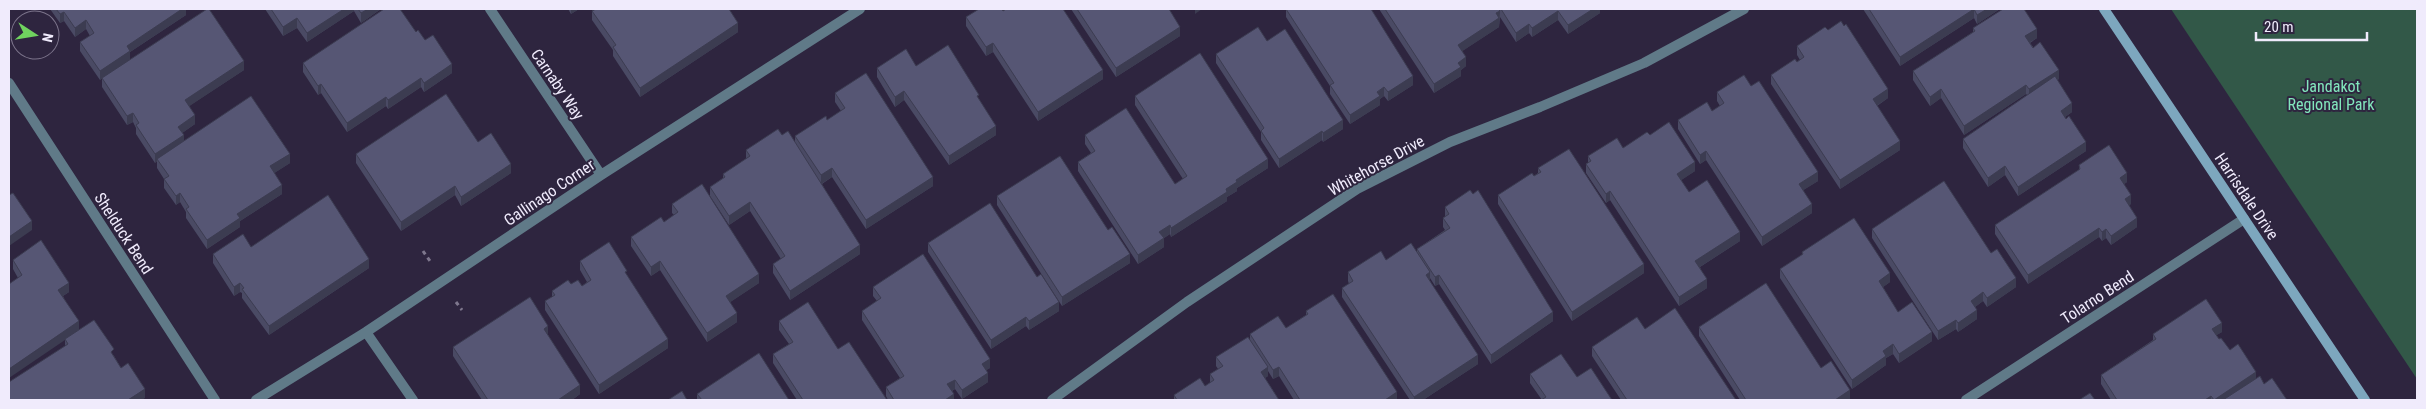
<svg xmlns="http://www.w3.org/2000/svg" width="2426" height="409" font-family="'Roboto Condensed',sans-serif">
  <rect width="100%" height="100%" fill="#2e253f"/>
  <path fill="#325848" d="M2171 9H2417V379Z"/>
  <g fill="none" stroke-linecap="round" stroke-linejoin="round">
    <path stroke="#7e778d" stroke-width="3" stroke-dasharray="4 4" stroke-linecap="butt" d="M423 251 430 261
      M456 302 462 310"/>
    <path stroke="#607a88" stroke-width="10" d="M490 9 601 175
      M9 83 215 400
      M366 332 413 400
      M256 400 366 332 601 175 860 9
      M1052 400 1187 302 1357 189 1450 142 1540 107 1644 63 1744 9
      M1966 400 2244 219"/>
    <path stroke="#7da7be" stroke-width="10" d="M2104 9 2365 400"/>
  </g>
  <path fill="#4a4a64" d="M50 9H186V15L130 52V60L244 70 189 106 195 124 182 133 184 141 290 163 274 173 282 194 240 221V227L207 249 186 218V212L180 202 176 205 164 188V179L157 168V161L155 163 136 134V128L133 122 127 125 102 87V78L100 80 80 51V42L90 36 86 29 75 37 64 21 60 23Z
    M265 9H381L361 23 354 11 307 42 297 28 283 36Z
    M568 9H579L571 14Z
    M1071 9H1169L1180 36 1116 77Z
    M1286 9 1413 85 1388 101 1384 96 1380 99V105L1350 124 1330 94V86L1286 17Z
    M1379 9H1600V13L1568 34 1558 20 1532 37 1529 33 1516 42 1500 17 1499 27 1462 51 1466 66 1461 70V76L1434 93Z
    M1863 9H2000L1977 24 1974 18 1900 66Z
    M592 11 738 32 640 97 613 56V50L592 20Z
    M1003 11 1103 79 1038 121 993 52 986 56 966 26V17Z
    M1973 28 2037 38 2030 43 2059 79 2057 80 2072 112 2065 117 2086 151 2018 196 2005 175 1988 187 1963 148V139L2027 95 2026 94 1964 135 1941 98 1930 106 1913 80V71L1973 32Z
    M416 32 425 40 452 73 424 92 421 87 388 109 386 106 347 132 321 93 318 95 303 72V63Z
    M1267 41 1343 129 1323 142 1322 140 1279 168 1261 140V132L1216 63V54Z
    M1797 46 1888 98 1877 106 1900 150 1840 189 1771 84V75L1800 60 1797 55Z
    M916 66 979 100 996 135 949 165 904 100 895 107 877 77V68Z
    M1751 86 1818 181 1803 190 1812 213 1762 246 1706 160 1700 164 1678 129V120L1712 111 1720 106 1717 101V92Z
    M835 93 933 186 866 229 832 177 822 184 860 254 790 300 773 273V264L781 259 750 211 729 225 710 196V187L723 178V174L746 159V150L782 135 795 143V136L827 120 841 111 835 102Z
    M1135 96 1268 168 1237 188V191L1227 197V201L1171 237 1170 234 1164 238V247L1138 264 1078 171V162L1091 153 1085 144V135L1175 184 1183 179 1135 105Z
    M1650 135 1695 171 1681 180 1689 192 1740 241 1700 267 1707 288 1679 306 1610 200 1606 203 1586 173V164L1588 163V156L1623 148Z
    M478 142 511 173 461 206 455 195 401 231 356 163V154Z
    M2079 165 2127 182 2124 184 2131 204 2129 205 2137 227 2111 245 2106 238 2102 241 2099 237 2028 284 1995 234V225L2079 170Z
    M1538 168 1644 273 1572 321 1498 204V195L1534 176 1538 173Z
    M997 196 1108 230 1130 263 1062 306 997 205Z
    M672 204 759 283 730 302 737 322 707 342 660 270 651 276 631 246V237L664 222 674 215 672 213Z
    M1445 207 1553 321 1491 364 1439 284 1435 286 1430 278V281L1478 364 1423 400H1410L1342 297V288L1349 284 1348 281V272L1386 260 1417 252V249L1445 230 1443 227V218L1445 217Z
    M1872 229 1991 253 2016 287 1987 307 1983 301 1975 307 1977 319 1958 332 1956 329 1938 340 1872 238Z
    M928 243 1037 277 1059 311 1029 330 1026 326 991 349 928 252Z
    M251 247 369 268 269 335 242 298V293L240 292 234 296 213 263V254Z
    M1802 252 1890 282 1883 287 1898 312 1932 341 1899 363 1893 354 1886 358V365L1852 389 1780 278V269L1802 255Z
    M13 260 69 292 63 296 79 329 114 356 121 368 145 398 65 346V340L18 278 13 269Z
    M580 261 627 276 668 348 599 394 545 310V301L552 297V291L571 284 582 286 587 282 580 270Z
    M873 287 990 368 986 370 988 382 962 399 955 389 952 391 954 400H888L886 396V387L900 378 862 320V311L877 301 873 296Z
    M1306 311 1397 400H1294L1279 376 1273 379 1268 371V376L1265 378 1279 400H1174V395L1205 386 1210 383V374L1218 369 1216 366V357L1250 340V334L1286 328 1306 315Z
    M779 321 838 349 887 400H797L773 363V354L789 344 779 330Z
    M1699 327 1821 368 1850 399 1848 400H1740L1699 336Z
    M1645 329 1736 400H1621L1592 356V347Z
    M2222 332 2216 335 2219 339 2256 379 2287 400H2111L2101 384V375L2153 340V334Z
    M548 335 580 394 572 400H482L453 356V347Z
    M1530 374 1577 377 1542 400 1530 383Z
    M697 394 789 400H697Z"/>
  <path fill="#3c3c51" d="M182 9H186V15L130 52V60L100 80V71L127 46Z
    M344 9H354V11L307 42V33Z
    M368 9H381L361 23V13Z
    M571 9H579L571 14Z
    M1195 9H1202L1195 14Z
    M1593 9H1600V13L1568 34V25Z
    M1974 9V18L1900 66V57Z
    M1987 9H2000L1977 24V15Z
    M1500 11 1499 27 1458 54V45L1496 13Z
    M1558 11V20L1532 37V28Z
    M64 12V21L60 23V14Z
    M297 18V28L283 36V27Z
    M86 20V29L75 37V28Z
    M738 23V32L640 97V88Z
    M1529 24V33L1516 42V33Z
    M1180 27V36L1116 77V68Z
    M2037 29V38L2025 45V36Z
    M993 43V52L986 56V47Z
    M1466 57V66L1461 70V76L1434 93V84L1458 63Z
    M244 61V70L185 109V100Z
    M452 64V73L424 92V83Z
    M1103 70V79L1038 121V112Z
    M2059 70V79L2029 98V89Z
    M1413 76V85L1388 101V92Z
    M421 78V87L388 109V100Z
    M321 84V93L318 95V86Z
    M2026 85V94L1964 135V126Z
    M1384 87V96L1380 99V105L1350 124V115Z
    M1888 89V98L1873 108V99Z
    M1941 89V98L1930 106V97Z
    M904 91V100L895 107V97Z
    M386 97V106L347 132V123Z
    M2072 103V112L2061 120V111Z
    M133 113V122L127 125V116Z
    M195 115V124L178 136V127Z
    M1343 120V129L1323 142V133Z
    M996 126V135L949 165V156Z
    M1322 131V140L1279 168V159Z
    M184 135V144L157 159V161L155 163V154Z
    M1900 141V150L1840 189V180Z
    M2086 142V151L2018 196V187Z
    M1706 151V160L1700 164V155Z
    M290 154V163L270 176V166Z
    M1268 159V168L1237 188V191L1227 197V201L1171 237V228L1226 189 1236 180Z
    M1695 162V171L1677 183V174Z
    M511 164V173L461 206V197Z
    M2005 166V175L1988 187V178Z
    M832 168V177L821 184V175Z
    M1818 172V181L1799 193V184Z
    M2127 173V182L2120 187V178Z
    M933 177V186L866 229V220Z
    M282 185V194L240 221V227L207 249V240L237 214Z
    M455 186V195L401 231V222Z
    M1610 191V200L1606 203V194Z
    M180 193V202L176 205V196Z
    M2131 195V204L2125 208V199Z
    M750 202V211L729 225V216Z
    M1812 204V213L1762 246V237Z
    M2137 218V227L2111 245V236Z
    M32 221V230L9 246V237Z
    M1170 225V234L1164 238V247L1138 264V255L1159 232Z
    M2099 228V237L2028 284V275Z
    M2106 229V238L2102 241V232Z
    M1740 232V241L1695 270V261Z
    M860 245V254L790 300V291Z
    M1130 254V263L1062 306V297Z
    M369 259V268L269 335V326Z
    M660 261V270L651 276V267Z
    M1644 264V273L1572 321V312Z
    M1430 272V281L1426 275Z
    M1890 273V282L1879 290V281Z
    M759 274V283L726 305V296Z
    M1439 275V284L1435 286V277Z
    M2016 278V287L1987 307V298Z
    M1707 279V288L1679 306V297Z
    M69 283V292L58 299V290Z
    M240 283V292L234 296V287Z
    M1983 292V301L1971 310V301Z
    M1059 302V311L1029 330V321Z
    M1977 310V319L1958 332V323Z
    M1553 312V321L1491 364V355Z
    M737 313V322L707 342V333Z
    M1026 317V326L991 349V340Z
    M1956 320V329L1938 340V331Z
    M79 321V330L65 339V340L9 378V369Z
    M2222 323V332L2212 338V329Z
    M548 326V335L544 329Z
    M1932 332V341L1899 363V354Z
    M668 339V348L599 394V385Z
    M1893 344V354L1886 358V365L1852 389V380L1883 351Z
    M1478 355V364L1423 400H1414V397Z
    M990 359V368L982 373V364Z
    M1268 367V376L1261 381V372Z
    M1279 367V376L1273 379V370Z
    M2256 372V381L2228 400H2214Z
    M988 373V382L962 399V390Z
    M955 380V389L947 393V384Z
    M580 385V394L572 400H558Z
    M145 389V398L142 400H128Z
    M1850 390V399L1848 400H1835Z
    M1397 392V400H1385Z
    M954 394V400H945Z
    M2211 396V400H2205Z"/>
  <path fill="#565674" stroke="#3c3c51" d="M56 9H182L127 46 130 51 100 71 80 42 94 33 86 20 75 28 64 12 60 14Z
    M207 9H209L244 61 185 100 195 115 178 127 184 135 155 154 136 125 139 123 133 113 127 116 102 78Z
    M271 9H344L307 33 297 18 283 27Z
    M358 9H368L361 13Z
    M384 9H400L416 32 418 30 425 40 433 35 452 64 424 83 421 78 388 100 386 97 347 123 321 84 318 86 303 63Z
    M596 9H729L738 23 640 88 613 47 616 45 592 11Z
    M979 9H1002L1003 11 1006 9H1063L1103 70 1038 112 993 43 986 47 966 17Z
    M1077 9H1169L1180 27 1116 68Z
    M1286 9H1371L1413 76 1388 92 1384 87 1377 92 1380 96 1350 115 1330 85 1334 83Z
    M1385 9H1498L1500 11 1496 13 1499 18 1458 45 1466 57 1458 63 1461 67 1434 84Z
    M1501 9H1593L1568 25 1558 11 1532 28 1529 24 1516 33Z
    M1869 9H1987L1977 15 1974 9 1900 57Z
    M2003 9H2024L2037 29 2025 36 2033 48 2040 42 2059 70 2029 89 2026 85 1964 126 1941 89 1930 97 1913 71 1975 31 1973 28Z
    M1841 21 1844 26 1846 24 1888 89 1873 99 1900 141 1840 180 1771 75 1795 59 1797 62 1804 57 1797 46 1825 27 1828 30Z
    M1258 27 1267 41 1285 29 1343 120 1323 133 1322 131 1279 159 1261 131 1264 128 1216 54Z
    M948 45 979 95 977 96 996 126 949 156 904 91 895 97 877 68 906 49 916 66Z
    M1200 53 1268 159 1236 180 1237 182 1226 189 1227 192 1171 228 1170 225 1159 232 1164 238 1138 255 1078 162 1095 151 1085 135 1126 108 1175 184 1187 176 1135 96Z
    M866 73 933 177 866 220 832 168 821 175 795 136 826 116 827 120 845 108 835 93Z
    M1744 75 1751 86 1759 81 1818 172 1799 184 1812 204 1762 237 1706 151 1700 155 1678 120 1707 102 1712 111 1724 103 1717 92Z
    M2055 76 2072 103 2061 111 2066 119 2069 116 2086 142 2018 187 2005 166 1988 178 1963 139Z
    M446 94 478 142 491 133 511 164 461 197 455 186 401 222 356 154Z
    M251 96 290 154 270 166 282 185 237 214 240 218 207 240 186 209 189 207 180 193 176 196 164 179 169 176 157 159Z
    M1669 122 1695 162 1677 174 1689 192 1707 180 1740 232 1695 261 1707 279 1679 297 1610 191 1606 194 1586 164 1591 161 1588 156 1617 138 1623 148 1647 132 1650 135Z
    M778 129 782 135 788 131 860 245 790 291 773 264 785 256 750 202 729 216 710 187 725 177 723 174 750 156 746 150Z
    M2109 145 2127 173 2120 178 2131 195 2125 199 2137 218 2111 236 2106 229 2102 232 2099 228 2028 275 1995 225 2080 169 2079 165Z
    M1569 149 1644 264 1572 312 1498 195 1532 173 1534 176 1541 172 1538 168Z
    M1060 156 1108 230 1112 227 1130 254 1062 297 997 196Z
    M1944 181 1991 253 1997 249 2016 278 1987 298 1983 292 1971 301 1977 310 1958 323 1956 320 1938 331 1872 229Z
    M702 184 759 274 726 296 737 313 707 333 660 261 651 267 631 237 661 217 664 222 678 212 672 204Z
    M1470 190 1473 194 1478 190 1553 312 1491 355 1439 275 1435 277 1417 249 1450 228 1443 218 1449 214 1445 207Z
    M13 193 32 221 9 237V195Z
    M328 195 369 259 269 326 242 289 244 288 240 283 234 287 213 254 243 234 251 247Z
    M990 203 1037 277 1041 274 1059 302 1029 321 1026 317 991 340 928 243Z
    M1854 218 1890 273 1879 281 1898 312 1912 302 1932 332 1899 354 1893 344 1883 351 1886 356 1852 380 1780 269 1803 254 1802 252Z
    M41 240 69 283 58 290 79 321 9 369V284L22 275 13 260Z
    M609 242 627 271 625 272 668 339 599 385 545 301 555 295 552 291 568 280 571 284 578 280 582 286 591 280 580 261Z
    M1411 243 1430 272 1426 275 1478 355 1414 397 1342 288 1353 281 1348 272 1381 251 1386 260Z
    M923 254 990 359 982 364 988 373 962 390 955 380 947 384 954 394 945 400H894L886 387 904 376 862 311 881 298 873 287Z
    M1766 283 1821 368 1831 361 1850 390 1835 400H1746L1699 327Z
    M1333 294 1397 392 1385 400H1300L1279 367 1273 370 1250 334 1278 316 1286 328 1308 314 1306 311Z
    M530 297 548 326 544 329 580 385 558 400H488L453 347Z
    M2206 299 2222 323 2212 329 2219 339 2221 338 2230 350 2238 344 2256 372 2214 400 2211 396 2205 400H2117L2101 375 2156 339 2153 334Z
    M808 302 838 349 849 342 887 400H803L773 354 793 342 779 321Z
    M1675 308 1736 400H1627L1592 347 1637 317 1645 329Z
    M94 320 114 349 111 352 121 368 128 363 145 389 128 400H9V382L68 344 65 339Z
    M1248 337 1268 367 1261 372 1279 400H1177L1174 395 1200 378 1205 386 1214 380 1210 374 1223 366 1216 357Z
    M759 353 789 400H702L697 394Z
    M1561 354 1577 377 1591 368 1612 400H1541L1546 397 1530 374Z
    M2260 376 2264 384 2272 378 2287 400H2223Z
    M682 391 687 400H668Z
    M2090 393 2095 400H2079Z"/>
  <g text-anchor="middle" stroke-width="4" stroke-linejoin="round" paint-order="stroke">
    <g font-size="16" fill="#f0ebfc" stroke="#2e253f">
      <text transform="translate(558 84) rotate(56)" y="6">Carnaby Way</text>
      <text transform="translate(1376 165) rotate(-29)" y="6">Whitehorse Drive</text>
      <text transform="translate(549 192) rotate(-34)" y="6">Gallinago Corner</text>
      <text transform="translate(2247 196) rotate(56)" y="6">Harrisdale Drive</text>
      <text transform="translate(124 233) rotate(57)" y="6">Shelduck Bend</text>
      <text transform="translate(2097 297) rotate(-33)" y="6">Tolarno Bend</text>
    </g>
    <g font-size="16" fill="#82e6bc" stroke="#2e253f">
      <text x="2331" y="92">Jandakot<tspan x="2331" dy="18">Regional Park</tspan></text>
    </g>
  </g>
  <rect width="2426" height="409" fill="none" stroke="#f0ebfc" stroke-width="20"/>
  <g transform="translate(35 35) rotate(102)"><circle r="24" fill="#2e253f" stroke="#7c748b"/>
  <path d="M0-4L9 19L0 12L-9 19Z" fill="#70d35f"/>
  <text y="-8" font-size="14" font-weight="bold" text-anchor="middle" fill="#f0ebfc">N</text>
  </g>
  <path d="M2256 32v8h111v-8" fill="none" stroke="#f0ebfc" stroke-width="2.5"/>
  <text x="2264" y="32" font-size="15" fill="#f0ebfc" stroke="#2e253f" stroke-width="4" paint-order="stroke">20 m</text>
</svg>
